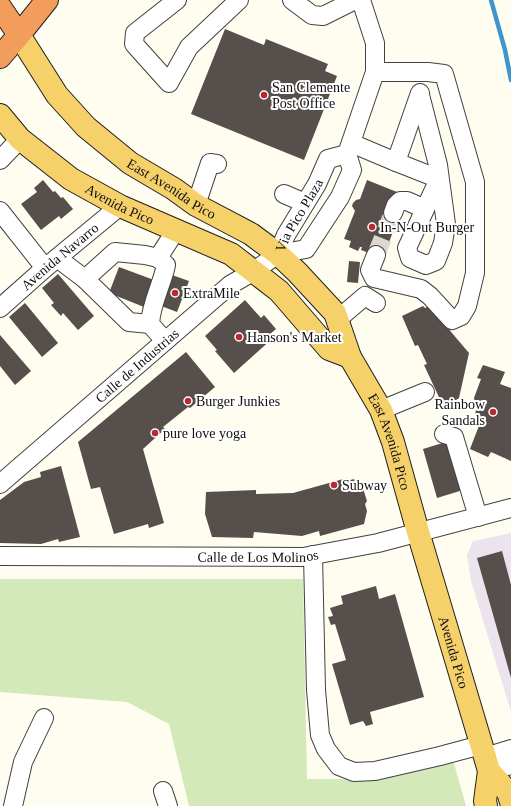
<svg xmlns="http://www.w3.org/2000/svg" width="511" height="806" font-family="'Times New Roman',serif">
  <rect width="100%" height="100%" fill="#fffcf0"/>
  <path fill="#ebe3ed" d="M511 533V712L471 581 467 555 473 541Z"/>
  <path fill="#d3e9ba" d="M0 579H303L307 779H375L453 760 466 806H189L169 724 127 702 0 692Z"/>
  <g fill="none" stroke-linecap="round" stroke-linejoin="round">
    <path stroke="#3d95cb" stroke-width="4.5" d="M491 0 505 50 511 80"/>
  </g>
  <path fill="#574f4b" d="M225 29 264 45 266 39 328 64 325 71 337 76 304 160 191 114Z
    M43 180 53 192 55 191 61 198 63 197 73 209 61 219 59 216 41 230 21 204 37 192 34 188Z
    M367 180 397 192 389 212 399 216 383 258 361 250 362 247H360L358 251 349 247 351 241 344 239 355 211 352 206 353 203 356 200 360 199Z
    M349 261 360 262 358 283 347 282Z
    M119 267 154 280 144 307 109 293Z
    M58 274 94 316 78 330 63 313 61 316 51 305 54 303 42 288Z
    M172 275 189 281 177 312 161 306Z
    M245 300 261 318 264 315 276 329 270 334 273 338 234 373 215 351 217 350 205 336Z
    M25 303 58 343 42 357 9 317Z
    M423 306 425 308 429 306 469 353 459 398 456 400 457 401 444 408 424 365 427 364 418 345 415 346 402 316Z
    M0 335 31 371 15 385 0 366Z
    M186 352 215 387 190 408 188 407 163 427 165 429 143 449 164 523 149 528 148 524 114 534 100 487 91 489 78 442Z
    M483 365 505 372 500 384 511 388V461L491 452 488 457 470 449 482 418 475 415 476 410 474 398 481 379 477 378Z
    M449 441 463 490 437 498 423 449Z
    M61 466 80 537 59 542 58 539 41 544 0 543V500L24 482 41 477 40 472Z
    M347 478V481L354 479 355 482H361L367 501 365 504 367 511 364 524 320 536 319 531 302 536 254 532 253 538 212 537 205 514 206 492 256 490V494L293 493Z
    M502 551 511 585V678L477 558Z
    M376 586 379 599 395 594 424 697 370 712 373 724 366 726 363 721 350 725 332 664 346 660 335 624 331 625 328 617 333 616 330 608 343 604 341 596Z"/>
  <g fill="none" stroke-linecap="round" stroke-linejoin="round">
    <path stroke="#dbd8ce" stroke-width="18" stroke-dasharray="18 9" stroke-linecap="butt" d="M376 255 393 213"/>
    <g stroke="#414141" stroke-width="20">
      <g id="minor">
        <path d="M177 0 135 33 134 44 169 83 189 47 239 0"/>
        <path d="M292 0 312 15 323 16 355 0"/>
        <path d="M375 72H428L444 74 475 182V273L467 306 461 316 452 320 430 296 421 289 374 278 370 270 376 255"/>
        <path d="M420 93 396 162 439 179"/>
        <path d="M420 95 438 165 446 224 443 243 436 261 426 265 410 258 407 248 439 179"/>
        <path d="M351 143 396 162"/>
        <path d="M0 160 20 139"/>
        <path d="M284 194 305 203"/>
        <path d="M196 205 210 163 217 164"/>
        <path d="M0 211 45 268"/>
        <path d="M393 213 396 205 400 201H407L425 209"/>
        <path id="s1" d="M278 254 286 235 317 184 328 159 347 154"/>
        <path d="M57 258 85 279 129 322 150 324"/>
        <path d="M85 279 115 252 145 255 158 258"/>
        <path id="s2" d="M0 308 45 268 120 206"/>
        <path d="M338 319 365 296 376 303"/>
        <path d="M165 341 150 324C151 303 162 285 166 265L158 258 176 230"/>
        <path d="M381 410 425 392"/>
        <path d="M444 434 454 437 478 517"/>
        <path id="s3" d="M0 484 230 285 254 271 278 254 306 249 340 197 352 170 347 154 375 72V43L361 0"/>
        <path d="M313 555 316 690 320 735 326 749 339 766 354 772 375 771 440 756 481 745"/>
        <path id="s4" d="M0 556 303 557 378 543 511 508"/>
        <path d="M485 757 511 749"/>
        <path d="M489 771 511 765"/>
        <path d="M163 791 168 806"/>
        <path d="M13 806 23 762 44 718"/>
      </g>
    </g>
    <g stroke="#1f1f1f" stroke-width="24">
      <g id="major">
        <path id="s5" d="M19 35 57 95 86 127 130 163 174 189 196 205 251 234 278 254 297 272 335 313 350 357 381 410 393 442 418 532 485 757 489 771 485 801 486 806"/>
        <path id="s6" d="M0 115 20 139 71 179 120 206 231 254 279 291 329 349 350 357"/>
        <path d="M489 771 508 792 511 802"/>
      </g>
    </g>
    <g stroke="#1f1f1f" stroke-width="24">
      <path id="highway" d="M0 7 19 35
        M0 57 19 35 47 0"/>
    </g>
    <use href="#minor" stroke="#fff" stroke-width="18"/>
    <use href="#major" stroke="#f6d169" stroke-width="22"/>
    <use href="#highway" stroke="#f29d5b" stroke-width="22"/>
  </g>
  <g fill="#bc2831" stroke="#fff" stroke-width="1.5">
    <circle cx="264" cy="95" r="4"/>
    <circle cx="372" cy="227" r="4"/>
    <circle cx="175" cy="293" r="4"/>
    <circle cx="239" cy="337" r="4"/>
    <circle cx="188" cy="401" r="4"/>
    <circle cx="493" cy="412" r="4"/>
    <circle cx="155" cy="433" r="4"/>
    <circle cx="334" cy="485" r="4"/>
  </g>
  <g text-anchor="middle" stroke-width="4" stroke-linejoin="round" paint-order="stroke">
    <g font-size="14" fill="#0e0e0e" stroke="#fff" text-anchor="start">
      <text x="272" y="92">San Clemente<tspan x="272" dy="16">Post Office</tspan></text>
      <text x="380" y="232">In-N-Out Burger</text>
      <text x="183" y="298">ExtraMile</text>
      <text x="247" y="342">Hanson's Market</text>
      <text x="196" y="406">Burger Junkies</text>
      <text x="485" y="409" text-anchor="end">Rainbow<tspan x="485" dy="16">Sandals</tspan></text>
      <text x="163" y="438">pure love yoga</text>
      <text x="342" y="490">Subway</text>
    </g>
    <g font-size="14" fill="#0e0e0e" stroke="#fff">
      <text dy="5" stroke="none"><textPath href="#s5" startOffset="220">East Avenida Pico</textPath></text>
      <text dy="5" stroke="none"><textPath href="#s6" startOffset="151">Avenida Pico</textPath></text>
      <text dy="5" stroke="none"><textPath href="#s1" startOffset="44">Via Pico Plaza</textPath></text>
      <text dy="5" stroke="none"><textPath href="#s2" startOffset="79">Avenida Navarro</textPath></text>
      <text dy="5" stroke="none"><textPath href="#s3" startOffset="181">Calle de Industrias</textPath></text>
      <text dy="5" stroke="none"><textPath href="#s5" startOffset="568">East Avenida Pico</textPath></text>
      <text dy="5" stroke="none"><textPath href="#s4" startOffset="258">Calle de Los Molinos</textPath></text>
      <text dy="5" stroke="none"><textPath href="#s5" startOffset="788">Avenida Pico</textPath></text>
    </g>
  </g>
</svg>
